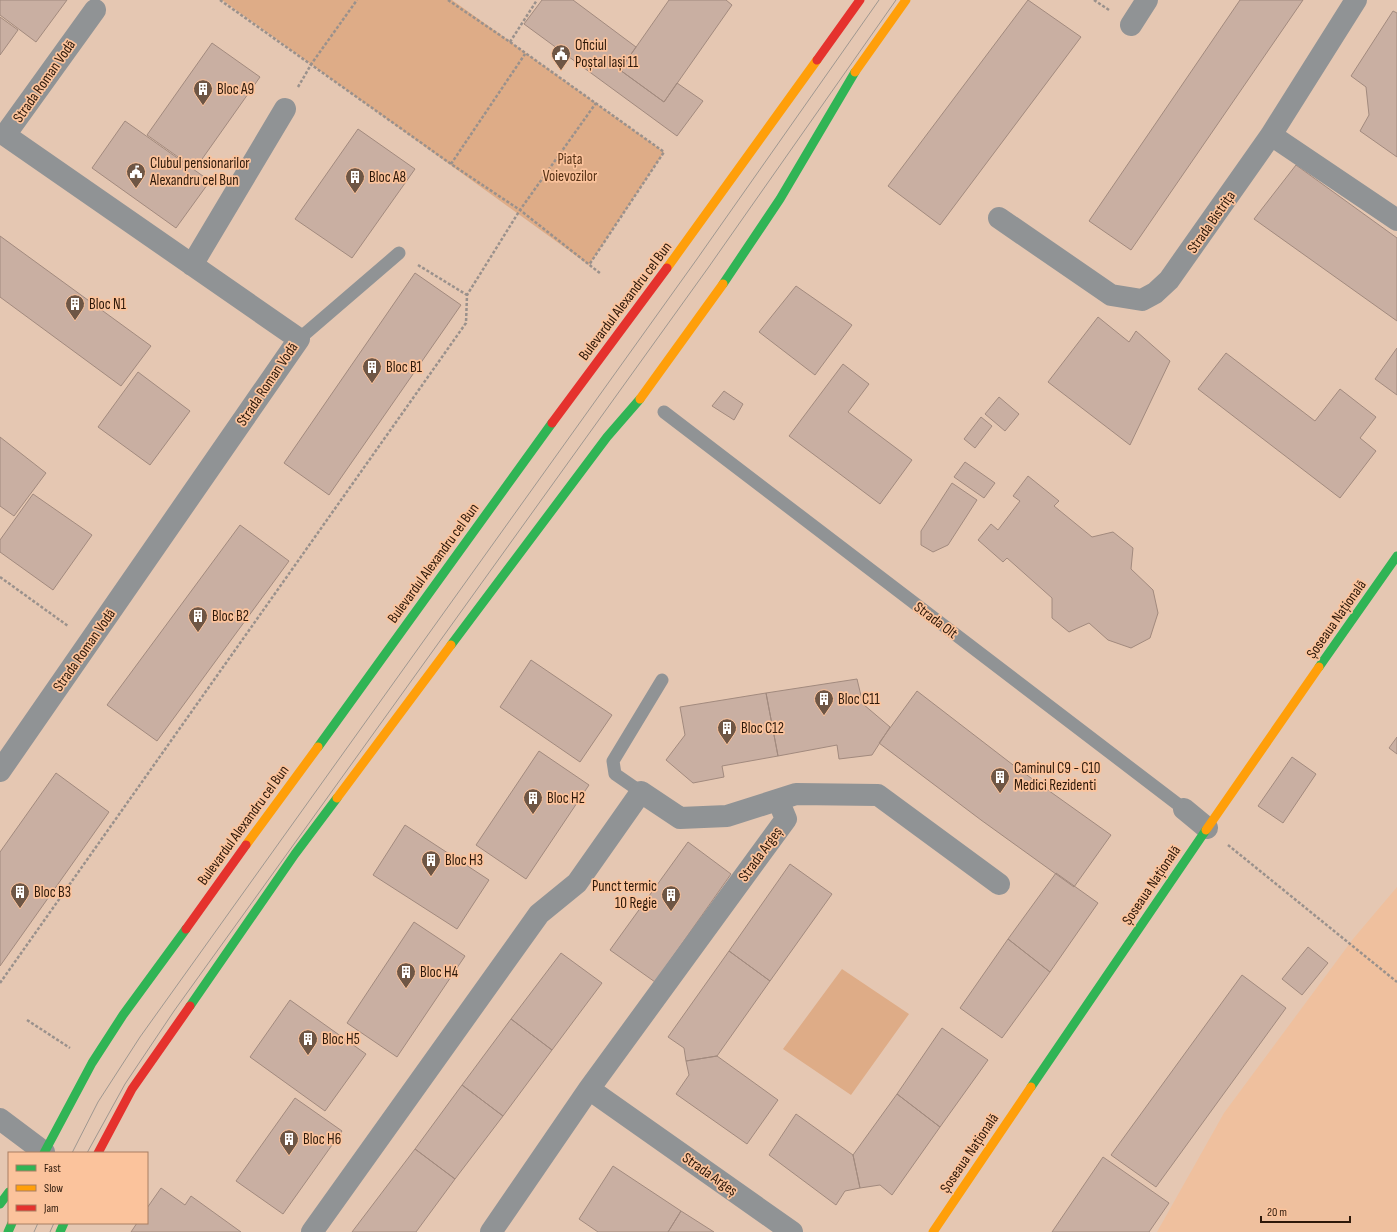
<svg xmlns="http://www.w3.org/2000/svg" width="1397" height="1232" font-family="'Sofia Sans Condensed',sans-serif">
  <rect width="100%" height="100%" fill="#e5c7b2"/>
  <path fill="#efc09e" d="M1397 887V1232H1157L1224 1113 1353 939Z"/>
  <path fill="#deac87" d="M222 0H452L664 152 589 265Z
    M842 969 909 1014 851 1095 783 1049Z"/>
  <path fill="#c9afa2" stroke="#a28a7e" d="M0 0H67L36 42 0 15Z
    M542 0H573L636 47 620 70 664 102 677 83 703 101 677 136 524 24Z
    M669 0H726L732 5 664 102 620 70Z
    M1028 0 1081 37 940 225 888 186Z
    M1240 0H1303L1131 250 1089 221Z
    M1393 11 1397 13V157L1360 131 1369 115 1366 87 1351 76Z
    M0 17 18 30 0 55Z
    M212 43 260 77 195 169 147 135Z
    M125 121 210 181 176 228 92 168Z
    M358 129 415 169 352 258 295 219Z
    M1296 165 1397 238V321L1254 219Z
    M0 236 151 346 121 386 0 297Z
    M415 273 461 305 329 495 284 463Z
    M796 286 852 325 815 375 759 332Z
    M1098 317 1129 342 1136 331 1170 361 1130 445 1048 382Z
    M1397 348V395L1375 379Z
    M1226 353 1315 421 1340 389 1376 417 1360 438 1376 451 1340 498 1198 389Z
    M843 364 869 384 848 412 912 460 880 504 789 436Z
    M138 372 190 411 150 465 98 427Z
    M724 391 743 404 734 420 712 406Z
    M999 397 1019 414 1005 431 985 414Z
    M981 417 992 426 975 448 964 439Z
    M0 437 46 473 14 516 0 506Z
    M965 462 995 483 984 498 954 477Z
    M1028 476 1059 501 1054 506 1092 537 1113 532 1133 548 1131 569 1153 590 1158 613 1150 638 1131 648 1108 640 1089 623 1069 632 1052 618V598L1007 558 1003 562 978 540 991 524 998 530 1020 501 1013 496Z
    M952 483 977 500 948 545 933 552 921 545V531Z
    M33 494 92 535 53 590 0 552V540Z
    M240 525 289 561 157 741 107 705Z
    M531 660 612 715 580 762 500 707Z
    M857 679 863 704 890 727 872 755 839 759 837 745 778 756 766 693Z
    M917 691 1017 768 1111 835 1074 887 981 820 879 743Z
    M766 693 778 756 722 766 724 777 693 783 666 760 685 735 680 707Z
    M1397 737V754L1389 748Z
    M539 751 589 785 526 879 476 845Z
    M1292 757 1316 774 1283 823 1258 806Z
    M56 773 109 812 0 966V852Z
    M405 825 489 880 457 929 373 875Z
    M688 842 731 874 655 982 610 950Z
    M790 864 832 894 770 981 729 951Z
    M1056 873 1098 903 1050 972 1008 939Z
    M414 922 465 956 397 1057 347 1023Z
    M1008 939 1050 972 1002 1038 960 1008Z
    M1308 947 1328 963 1302 995 1282 979Z
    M729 951 770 981 717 1056 686 1061 684 1048 668 1037Z
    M561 953 602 983 552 1050 511 1019Z
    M1242 975 1286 1008 1156 1187 1111 1155Z
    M290 1000 366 1054 325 1111 250 1057Z
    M511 1019 552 1050 503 1116 462 1085Z
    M942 1028 988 1060 940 1127 897 1094Z
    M717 1056 778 1100 747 1144 676 1094 689 1075 686 1061Z
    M462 1085 503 1116 455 1179 415 1149Z
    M897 1094 940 1127 892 1195 880 1185 860 1188 853 1155Z
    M295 1098 342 1131 283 1214 236 1181Z
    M796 1114 853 1155 860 1188 845 1191 836 1205 769 1155Z
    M415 1149 455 1179 416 1232H352Z
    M1103 1157 1169 1203 1149 1232H1052Z
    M613 1166 681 1211 668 1232H598L579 1219Z
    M161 1188 185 1205 191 1196 241 1232H131L137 1223H147V1208Z
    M681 1211 714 1232H668Z"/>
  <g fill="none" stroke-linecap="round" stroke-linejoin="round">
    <path stroke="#9a918c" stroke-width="2.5" stroke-dasharray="3 2" stroke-linecap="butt" d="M220 0 451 164 520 210 601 274
      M448 0 510 42 664 152 589 265
      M1094 0 1109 10
      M510 42 537 0
      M298 87 312 63 357 0
      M451 164 525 54
      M418 265 467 295
      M0 577 68 626
      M1228 845 1397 982
      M0 983 466 323 467 295 520 210 596 103
      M27 1020 70 1048"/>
    <path stroke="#909395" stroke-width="13" d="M299 339 399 253
      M664 412 1184 809
      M641 792 615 774 613 761 662 680"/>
    <path stroke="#909395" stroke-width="22" d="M1131 25 1147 0
      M1271 135 1397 220
      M999 218 1111 295 1142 300 1155 293 1169 280 1271 135 1356 0
      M192 265 285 109
      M0 771 299 339 5 135 95 10
      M1184 809 1207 828
      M589 1089 792 1232
      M0 1119 44 1152
      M312 1232 539 914 577 883 641 792 680 818 727 816 796 794 878 795 999 884
      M491 1232 589 1089 786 819 778 800"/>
    <path stroke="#30b455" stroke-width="9" d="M723 284 780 199 855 72
      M451 645 607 437 640 399
      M1319 667 1397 556
      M318 747 552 423
      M190 1006 295 854 337 798
      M1031 1087 1206 830
      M44 1153 92 1063 123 1015 186 929
      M0 1204 9 1192
      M8 1232 12 1223
      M60 1232 64 1223"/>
    <path stroke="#ff9f0a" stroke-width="9" d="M855 72 906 0
      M667 268 817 60
      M640 399 723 284
      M337 798 451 645
      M1206 830 1319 667
      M246 845 318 747
      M933 1232 1031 1087"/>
    <path stroke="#e5322d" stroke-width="9" d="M817 60 860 0
      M552 423 667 268
      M186 929 246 845
      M98 1153 132 1089 190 1006"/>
    <path stroke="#9f9790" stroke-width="1" d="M72 1153 98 1102 140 1037 697 259 879 0
      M87 1153 125 1084 174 1011 708 268 896 0
      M34 1232 38 1223
      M50 1232 54 1223"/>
  </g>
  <defs>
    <g id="civic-pin" transform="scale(1)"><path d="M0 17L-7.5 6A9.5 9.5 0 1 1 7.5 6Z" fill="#6e5645" stroke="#fbc39c"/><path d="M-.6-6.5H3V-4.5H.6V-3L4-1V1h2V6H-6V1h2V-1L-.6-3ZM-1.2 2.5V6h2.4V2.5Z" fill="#fff"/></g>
    <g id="building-pin" transform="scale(1)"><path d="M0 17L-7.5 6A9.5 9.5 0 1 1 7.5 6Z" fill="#6e5645" stroke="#fbc39c"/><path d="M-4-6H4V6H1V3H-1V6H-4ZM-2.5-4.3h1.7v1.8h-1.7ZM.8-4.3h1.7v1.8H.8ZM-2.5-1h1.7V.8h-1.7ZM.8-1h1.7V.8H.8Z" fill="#fff"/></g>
  </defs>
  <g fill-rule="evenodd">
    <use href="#civic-pin" x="561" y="54"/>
    <use href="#building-pin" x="203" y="89"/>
    <use href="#civic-pin" x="136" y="172"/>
    <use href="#building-pin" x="355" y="177"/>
    <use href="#building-pin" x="75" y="304"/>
    <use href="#building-pin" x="372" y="367"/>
    <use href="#building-pin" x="198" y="616"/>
    <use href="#building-pin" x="824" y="699"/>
    <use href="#building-pin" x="727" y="728"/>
    <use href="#building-pin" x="1000" y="777"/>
    <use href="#building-pin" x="533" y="798"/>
    <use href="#building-pin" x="431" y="860"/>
    <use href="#building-pin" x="20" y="892"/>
    <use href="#building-pin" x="671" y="895"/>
    <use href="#building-pin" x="406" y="972"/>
    <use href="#building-pin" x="308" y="1039"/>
    <use href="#building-pin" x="289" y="1139"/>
  </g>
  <g text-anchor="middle" stroke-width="3.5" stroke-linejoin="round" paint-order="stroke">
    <g font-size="15" fill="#2e190a" stroke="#fbc39c" text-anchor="start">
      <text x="575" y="50">Oficiul<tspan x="575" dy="17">Poștal Iași 11</tspan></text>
      <text x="217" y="94">Bloc A9</text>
      <text x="150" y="168">Clubul pensionarilor<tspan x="150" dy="17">Alexandru cel Bun</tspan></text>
      <text x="369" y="182">Bloc A8</text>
      <text x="89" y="309">Bloc N1</text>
      <text x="386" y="372">Bloc B1</text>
      <text x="212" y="621">Bloc B2</text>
      <text x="838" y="704">Bloc C11</text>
      <text x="741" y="733">Bloc C12</text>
      <text x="1014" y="773">Caminul C9 - C10<tspan x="1014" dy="17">Medici Rezidenti</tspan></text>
      <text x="547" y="803">Bloc H2</text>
      <text x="445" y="865">Bloc H3</text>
      <text x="657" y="891" text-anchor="end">Punct termic<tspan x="657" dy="17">10 Regie</tspan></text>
      <text x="34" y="897">Bloc B3</text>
      <text x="420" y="977">Bloc H4</text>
      <text x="322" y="1044">Bloc H5</text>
      <text x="303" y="1144">Bloc H6</text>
    </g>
    <g font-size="15" fill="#2e190a" stroke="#fbc39c">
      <text transform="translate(44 81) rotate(-55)" y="5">Strada Roman Vodă</text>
      <text transform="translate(1211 222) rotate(-55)" y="5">Strada Bistrița</text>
      <text transform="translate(625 301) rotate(-53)" y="5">Bulevardul Alexandru cel Bun</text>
      <text transform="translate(267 384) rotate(-56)" y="5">Strada Roman Vodă</text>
      <text transform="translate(433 563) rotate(-54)" y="5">Bulevardul Alexandru cel Bun</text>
      <text transform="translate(1336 619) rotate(-55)" y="5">Șoseaua Națională</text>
      <text transform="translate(936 620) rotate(37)" y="5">Strada Olt</text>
      <text transform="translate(84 650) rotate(-55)" y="5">Strada Roman Vodă</text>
      <text transform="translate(243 825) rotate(-54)" y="5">Bulevardul Alexandru cel Bun</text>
      <text transform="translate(760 854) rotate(-54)" y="5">Strada Argeș</text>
      <text transform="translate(1151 885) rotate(-56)" y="5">Șoseaua Națională</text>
      <text transform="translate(969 1153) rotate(-56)" y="5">Șoseaua Națională</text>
      <text transform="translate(710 1174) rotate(35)" y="5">Strada Argeș</text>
    </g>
    <g font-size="15" fill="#553013" stroke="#fbc39c">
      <text x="570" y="164">Piața<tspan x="570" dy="17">Voievozilor</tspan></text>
    </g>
  </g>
  <rect x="8" y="1152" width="140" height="72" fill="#fbc39c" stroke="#a97f62"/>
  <rect x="16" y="1165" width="20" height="6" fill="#30b455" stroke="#a97f62"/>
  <text x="44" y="1172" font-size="12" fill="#2e190a">Fast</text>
  <rect x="16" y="1185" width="20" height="6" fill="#ff9f0a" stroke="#a97f62"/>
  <text x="44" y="1192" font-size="12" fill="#2e190a">Slow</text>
  <rect x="16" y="1205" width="20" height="6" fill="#e5322d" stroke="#a97f62"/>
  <text x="44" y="1212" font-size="12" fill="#2e190a">Jam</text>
  <path d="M1261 1216v6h89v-6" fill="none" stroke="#2e190a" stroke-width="2"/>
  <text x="1267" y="1216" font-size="12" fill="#2e190a" stroke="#fbc39c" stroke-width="3" paint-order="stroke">20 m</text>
</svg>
